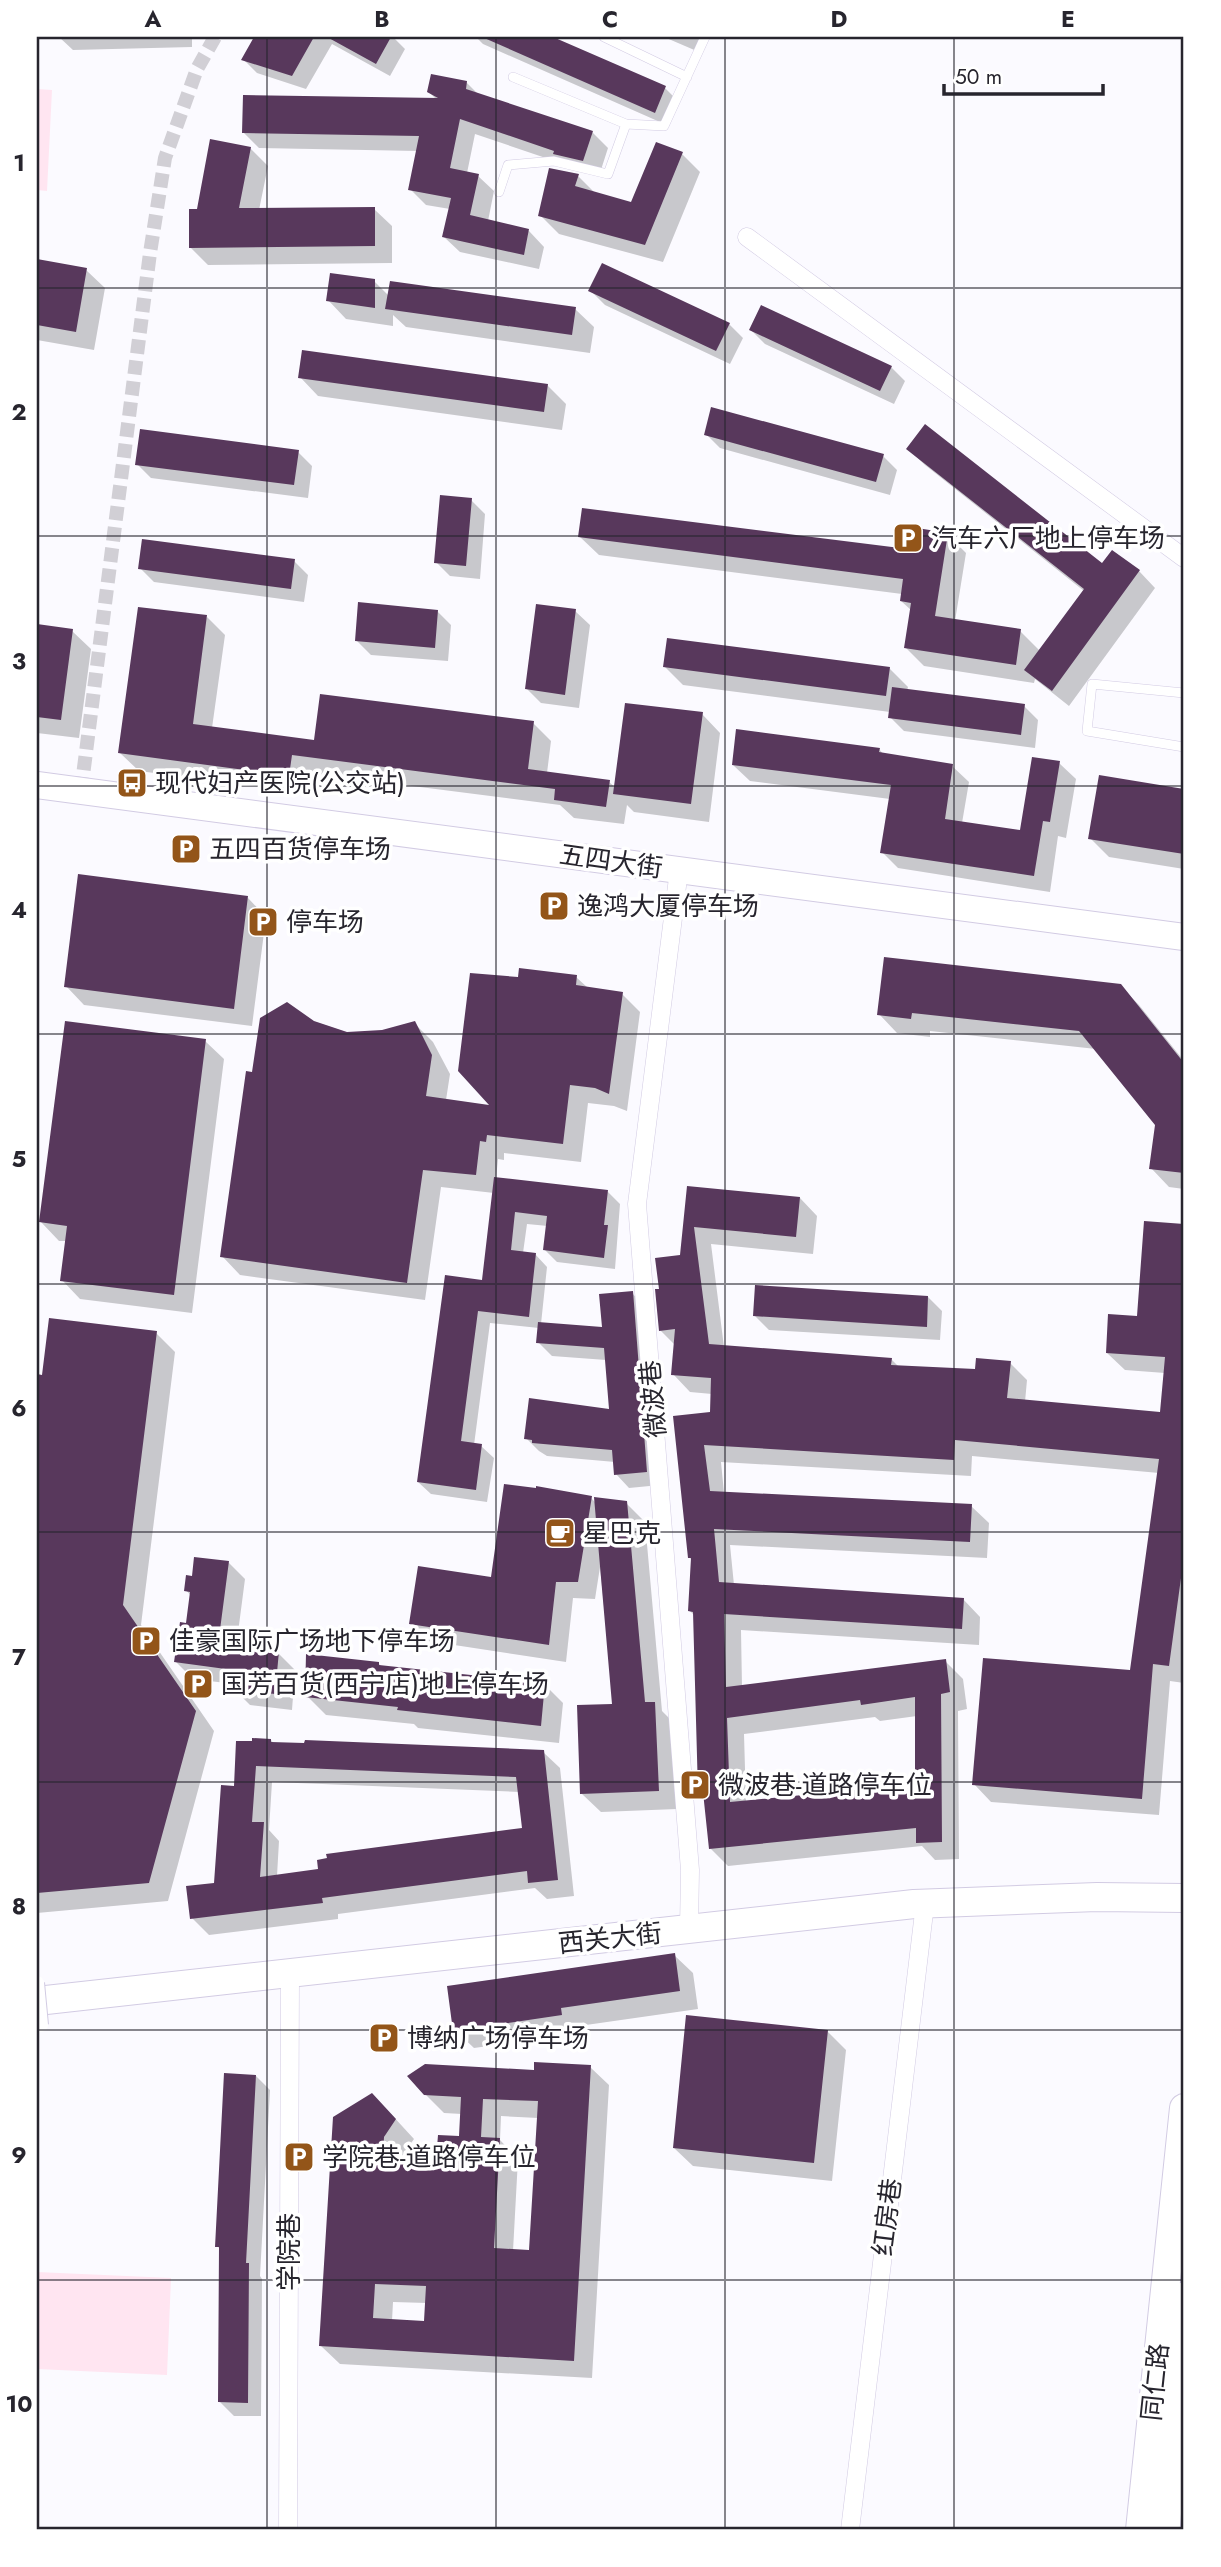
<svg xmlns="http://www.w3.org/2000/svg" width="1221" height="2567" font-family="Jost,'Noto Sans SC',sans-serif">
  <rect width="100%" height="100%" fill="#fbfaff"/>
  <path fill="#ffe5f1" d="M37 89 52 90 47 191 37 190Z
    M37 2272 171 2278 167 2375 37 2369Z"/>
  <path fill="#0003" fill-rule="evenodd" d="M59 37H192V47L73 50Z
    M256 37H393L405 49 390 76 332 44 306 89 257 73 243 59Z
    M476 37H549L665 88 679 102 669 126 483 44Z
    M664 37H705L699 52Z
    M466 82 479 95 592 132 608 148 599 176 475 134 467 173 478 176 494 191 488 221 529 231 544 247 539 269 460 252 444 237 450 209 426 205 410 189 418 151 259 148 244 133 437 100 429 92Z
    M250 148 268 166 259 210 374 209 392 226V263L208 265 190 247 198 210Z
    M682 154 700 172 663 262 559 234 540 215 578 176 596 194 632 204Z
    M37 261 86 270 105 288 94 350 37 340Z
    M374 281 389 296 575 309 594 327 590 353 406 327 393 315V326L346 319 328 300Z
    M591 291 729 324 743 338 730 364 605 305Z
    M751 330 891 367 905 381 894 404 765 344Z
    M300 377 547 385 566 404 562 430 318 396Z
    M706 434 883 456 897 470 890 495 720 448Z
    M908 449 1103 566 1139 571 1155 588 1069 706 1035 679 1034 683 924 666 906 648 911 610 901 601 902 594 599 555 580 537 909 551 947 534 966 553 955 621 1020 631 1040 651 1084 591 925 465Z
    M298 452 312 466 308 498 151 478 137 464Z
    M471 500 485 514 480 579 450 576 436 562Z
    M294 561 308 575 304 602 154 582 140 568Z
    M437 611 451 625 448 661 371 655 357 641Z
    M575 611 590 625 579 708 541 703 527 689Z
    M207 617 225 635 212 728 316 742 533 723 551 741 547 773 609 782 616 788 702 714 720 733 709 822 634 812 627 805 624 824 574 818 560 805 310 773 307 793 139 771 120 753Z
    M37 626 72 631 91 649 79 738 37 733Z
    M665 667 889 668 908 687 907 691 1024 706 1038 720 1035 748 904 731 890 717V712L683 685Z
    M879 749 884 755 952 766 969 782 962 823 1022 832 1059 763 1076 779 1066 838 1058 836 1050 892 898 868 882 852 890 799 750 781 733 765Z
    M1100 777 1184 790V869L1109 857 1090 838Z
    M248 898 266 917 252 1026 84 1005 66 986Z
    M576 977 588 988 622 994 640 1012 627 1111 614 1106 588 1103 581 1162 504 1153V1160L498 1159 496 1179 608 1192 620 1204 615 1269 557 1262 545 1250 548 1226 527 1224 523 1253 535 1254 547 1267 541 1324 604 1329 632 1293 645 1307 660 1485 629 1488 616 1474 615 1462 547 1456 539 1451 526 1438 611 1411 606 1360 552 1356 538 1342 539 1328 490 1323 474 1445 481 1446 494 1458 487 1502 431 1494 418 1482 484 1282 494 1193 441 1187 425 1300 240 1275 222 1256 254 1074 313 1022 347 1034 382 1032 414 1023 433 1042 450 1074 446 1100 494 1107 520 979Z
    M1120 986 1139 1005 1184 1061V1189L1169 1187 1151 1168 1157 1124 1096 1049 930 1031V1037L897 1033 879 1014Z
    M205 1041 224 1059 192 1313 80 1299 62 1280 67 1241H59L41 1222Z
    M688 1188 800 1198 817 1216 813 1254 711 1244 724 1347 891 1359 899 1367 977 1371 1010 1363 1027 1380 1025 1402 1161 1414 1165 1373 1125 1370 1107 1353 1139 1318 1145 1223 1184 1226V1683L1170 1681 1159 1815 991 1802 974 1784 1131 1672 1159 1473 972 1456 971 1476 721 1462 724 1493 971 1506 989 1523 987 1558 730 1545 734 1585 963 1599 980 1617 979 1645 741 1630 742 1687 945 1661 963 1679 967 1709 958 1711 959 1859 935 1860 922 1846 728 1866 710 1848 705 1797 700 1792 695 1616 690 1611 693 1561 690 1558 675 1418 712 1414V1394L690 1392 673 1374 675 1345 660 1330 661 1291 681 1256ZM917 1716V1785L746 1803 744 1734 875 1717 880 1721Z
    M928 1297 942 1311 940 1340 769 1330 755 1316Z
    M156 1333 175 1352 141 1625 214 1731 168 1901 37 1913V1376L44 1377Z
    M591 1498 596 1503H626L645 1522 662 1711 673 1722 677 1809 601 1812 582 1794 614 1705 600 1567 595 1599 573 1598 566 1662 428 1641 411 1623 493 1579Z
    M228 1562 245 1579 236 1648 278 1653 295 1670 292 1710 250 1705 233 1688 234 1684 193 1679 176 1662 187 1625 191 1596 186 1590 193 1578Z
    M378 1663 382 1667 544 1684 563 1703 559 1743 418 1728 414 1724 326 1715 307 1696Z
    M271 1740 274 1744 543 1752 560 1768 574 1896 547 1899 535 1888 338 1914V1919L209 1935 192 1918 216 1884 235 1788 253 1743ZM272 1782 520 1792 524 1830 320 1871 277 1876 279 1841 269 1830Z
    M674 1955 693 1973 698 2009 579 2026 580 2033 474 2048 455 2030Z
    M827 2031 846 2050 832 2181 693 2166 674 2148Z
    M590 2067 609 2085 592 2378 340 2364 321 2346 391 2114 414 2139 402 2156V2160L438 2162 461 2138 462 2114 444 2113 425 2094 535 2072ZM501 2116 538 2118 530 2252 513 2251 518 2159 500 2140ZM393 2302 427 2303 425 2323 392 2321Z
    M256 2076 270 2090 260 2276 262 2279 261 2416H234L220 2402 221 2250 217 2246Z"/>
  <path fill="#58385c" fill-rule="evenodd" d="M254 37H314L292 76 241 60Z
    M327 37H391L376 64Z
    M482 37H553L666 86 655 113Z
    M431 74 467 81 466 89 593 131 583 161 553 154 554 151 460 119 450 168 479 174 470 215 529 229 524 255 442 237 451 198 408 190 419 136 242 133 243 95 438 98 427 92Z
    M210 139 251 147 239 208 375 207V246L189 248V209H197Z
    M656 142 683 152 645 245 538 216 549 168 579 174 575 186 631 202Z
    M37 259 87 268 76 332 37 325Z
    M602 263 730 323 716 351 588 291Z
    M330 273 375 279V308L326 301Z
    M390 281 576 307 572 335 385 309Z
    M761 305 892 366 880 391 749 330Z
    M302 350 548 384 544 412 298 378Z
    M711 407 884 454 876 482 704 435Z
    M925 424 1102 563 1112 550 1140 570 1052 691 1024 670 1084 589 906 449Z
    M140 429 299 450 294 485 135 465Z
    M440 495 472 498 466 566 434 563Z
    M582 508 908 549 911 527 948 533 935 616 1021 629 1016 665 904 648 911 603 900 601 903 579 578 537Z
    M142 539 295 559 291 589 138 569Z
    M358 602 438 610 435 648 355 641Z
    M536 604 576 609 565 695 525 689Z
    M138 607 207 615 193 724 314 740 320 694 534 721 528 769 610 780 606 807 554 800 555 789 292 755 289 776 118 753Z
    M37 624 73 629 61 720 37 717Z
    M667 638 890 667 886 696 663 667Z
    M892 687 1025 704 1021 735 888 718Z
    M625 703 703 712 691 804 613 794Z
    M736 729 880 748 879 752 953 764 945 819 1020 830 1032 757 1060 761 1050 822 1043 821 1034 876 880 853 891 785 732 765Z
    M1099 775 1184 789V854L1088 839Z
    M78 874 248 896 234 1009 64 987Z
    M884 957 1121 984 1184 1063V1173L1149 1169 1155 1125 1079 1031 912 1013 911 1019 877 1015Z
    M519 968 577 975 576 985 623 992 609 1094 595 1088 570 1085 563 1144 487 1135 486 1142 480 1141 476 1175 423 1170 407 1283 220 1257 246 1071 252 1072 260 1018 287 1002 314 1021 347 1032 382 1030 415 1021 432 1055 426 1096 489 1105 458 1071 470 973 518 977Z
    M65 1021 206 1039 174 1295 60 1281 67 1226 39 1222Z
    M494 1177 608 1190 604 1225H608L604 1258 543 1250 547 1216 515 1212 511 1250 536 1253 529 1317 478 1311 461 1441 482 1444 476 1490 417 1482 445 1275 482 1280Z
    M687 1186 800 1197 796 1237 694 1227 709 1344 892 1358 891 1365 975 1369 976 1358 1011 1361 1007 1398 1160 1412 1165 1357 1106 1353 1108 1314 1137 1316 1144 1221 1184 1224V1556L1169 1666 1153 1664 1142 1799 972 1785 983 1658 1130 1670 1159 1459 955 1440 954 1460 704 1445 710 1491 972 1504 970 1542 714 1529 719 1582 964 1598 962 1629 724 1614 726 1687 946 1659 950 1692 941 1694 942 1842 916 1843V1828L709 1849 703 1792H698L693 1612 688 1611 691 1558H688L673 1416 710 1412 711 1378 671 1375 675 1329 659 1331 655 1289H659L655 1258 680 1255ZM915 1697V1784L730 1802 727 1718 860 1700 861 1705Z
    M755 1285 928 1296 927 1327 753 1316Z
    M633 1291 647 1472 614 1475 612 1450 532 1443V1440L524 1439 529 1398 609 1409 604 1348 536 1343 538 1322 602 1327 599 1294Z
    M49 1318 157 1331 123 1605 196 1711 149 1883 37 1893V1374L42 1375Z
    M504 1484 536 1488V1486L592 1496 578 1582H556L549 1645 409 1624 418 1566 491 1577Z
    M594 1497 627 1501 645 1702H655L659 1791 580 1794 577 1705 612 1704Z
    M194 1557 229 1561 218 1645 279 1651 275 1694 231 1689 233 1670 174 1662 180 1622 186 1623 190 1592 184 1591 186 1575 192 1576Z
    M306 1654 379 1662V1665L545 1683 541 1726 397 1710 398 1707 305 1697Z
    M252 1738 271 1739V1742L304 1743 305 1740 544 1750 558 1880 528 1883 527 1871 322 1898 323 1903 190 1919 186 1886 214 1883 221 1785 234 1786 236 1741H252ZM256 1766 516 1777 522 1828 326 1854 327 1858 317 1860 318 1869 260 1877 264 1822H252Z
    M675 1953 680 1991 561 2008 562 2015 453 2031 447 1986Z
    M686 2015 828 2030 814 2163 673 2148Z
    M534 2062 591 2065 574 2361 319 2346 333 2117 372 2093 396 2119 384 2137 383 2158 436 2160 438 2135 459 2136 461 2097 424 2095 407 2076 425 2064 534 2070ZM483 2099 538 2101 529 2250 494 2248 500 2138 481 2137ZM375 2284 426 2286 424 2321 373 2318Z
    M224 2073 256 2075 246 2263H249L248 2403 218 2402 219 2247H215Z"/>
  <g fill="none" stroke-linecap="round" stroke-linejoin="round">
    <path stroke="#d1cfd5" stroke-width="14" stroke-dasharray="14 7" stroke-linecap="butt" d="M81 791 150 253 165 158 197 69 215 37"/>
    <g stroke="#d2cbe3" stroke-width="10">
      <path id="service" d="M604 37 687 77
        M626 124 664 126 705 37
        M499 192 508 165 554 161 608 174 626 124 513 77
        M1184 693 1092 684 1087 731 1184 747"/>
    </g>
    <g stroke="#d2cbe3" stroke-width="19">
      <path id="minor" d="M747 237 1184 558
        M679 870 637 1204 690 1870 689 1929
        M288 2530 290 1974
        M850 2530 925 1904"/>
    </g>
    <g stroke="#d2cbe3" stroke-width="28">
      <path id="secondary" d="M37 785 1184 937"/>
    </g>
    <g stroke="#d2cbe3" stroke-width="30">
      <path id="primary" d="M37 2001 914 1904 1097 1897 1184 1898
        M1140 2530 1184 2108"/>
    </g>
    <g stroke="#d2cbe3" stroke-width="35">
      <path id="motorway" d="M1163 2530 1184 2299"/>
    </g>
    <use href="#service" stroke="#fff" stroke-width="9"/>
    <use href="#minor" stroke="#fff" stroke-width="18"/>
    <use href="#secondary" stroke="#fff" stroke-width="26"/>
    <use href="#primary" stroke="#fff" stroke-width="28"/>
    <use href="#motorway" stroke="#fff" stroke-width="33"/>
    <g stroke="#d2cbe3" stroke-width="16" stroke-linecap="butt">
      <path id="pedestrian-bridge" d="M37 1983 41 2025"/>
    </g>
    <use href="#pedestrian-bridge" stroke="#fff" stroke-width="14"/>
  </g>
  <path fill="none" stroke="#27252e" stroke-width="2" stroke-opacity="0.55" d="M267 37V2530M496 37V2530M725 37V2530M954 37V2530M37 288H1184M37 536H1184M37 786H1184M37 1034H1184M37 1284H1184M37 1532H1184M37 1782H1184M37 2030H1184M37 2280H1184"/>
  <defs>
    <g id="parking-square" transform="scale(1.575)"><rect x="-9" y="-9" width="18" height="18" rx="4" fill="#935519" stroke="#fff"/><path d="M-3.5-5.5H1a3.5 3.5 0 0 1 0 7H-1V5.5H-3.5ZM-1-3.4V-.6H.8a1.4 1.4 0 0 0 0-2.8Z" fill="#fff"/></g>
    <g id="bus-square" transform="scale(1.575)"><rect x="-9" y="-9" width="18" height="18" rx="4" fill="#935519" stroke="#fff"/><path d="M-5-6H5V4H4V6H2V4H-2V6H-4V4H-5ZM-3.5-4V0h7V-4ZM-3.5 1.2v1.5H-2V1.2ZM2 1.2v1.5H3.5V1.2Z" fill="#fff"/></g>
    <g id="cafe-square" transform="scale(1.575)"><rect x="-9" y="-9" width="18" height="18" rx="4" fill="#935519" stroke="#fff"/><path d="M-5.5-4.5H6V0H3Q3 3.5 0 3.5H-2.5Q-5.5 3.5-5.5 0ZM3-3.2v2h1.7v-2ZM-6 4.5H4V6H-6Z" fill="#fff"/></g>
  </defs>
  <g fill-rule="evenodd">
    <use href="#parking-square" x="908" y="538"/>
    <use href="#bus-square" x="132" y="783"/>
    <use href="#parking-square" x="186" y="849"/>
    <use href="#parking-square" x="554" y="906"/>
    <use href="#parking-square" x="263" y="922"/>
    <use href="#cafe-square" x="560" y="1533"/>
    <use href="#parking-square" x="146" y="1641"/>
    <use href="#parking-square" x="198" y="1684"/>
    <use href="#parking-square" x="695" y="1785"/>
    <use href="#parking-square" x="384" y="2038"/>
    <use href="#parking-square" x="299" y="2157"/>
  </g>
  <g text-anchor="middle" stroke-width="7" stroke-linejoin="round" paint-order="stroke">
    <g font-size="26" fill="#27252e" stroke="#fff" text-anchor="start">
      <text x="931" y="547">汽车六厂地上停车场</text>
      <text x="155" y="792">现代妇产医院(公交站)</text>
      <text x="209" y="858">五四百货停车场</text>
      <text x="577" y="915">逸鸿大厦停车场</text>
      <text x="286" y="931">停车场</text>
      <text x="583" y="1542">星巴克</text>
      <text x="169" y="1650">佳豪国际广场地下停车场</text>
      <text x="221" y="1693">国芳百货(西宁店)地上停车场</text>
      <text x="718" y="1794">微波巷-道路停车位</text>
      <text x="407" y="2047">博纳广场停车场</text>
      <text x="322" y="2166">学院巷-道路停车位</text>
    </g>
    <g font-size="26" fill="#27252e" stroke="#fff">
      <text transform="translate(611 861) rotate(8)" y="9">五四大街</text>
      <text transform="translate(653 1399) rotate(-95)" y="9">微波巷</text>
      <text transform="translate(610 1938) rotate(-6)" y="9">西关大街</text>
      <text transform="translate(887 2217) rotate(-83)" y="9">红房巷</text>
      <text transform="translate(289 2252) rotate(-90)" y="9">学院巷</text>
      <text transform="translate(1155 2382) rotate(-84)" y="9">同仁路</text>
    </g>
  </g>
  <rect width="1221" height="2567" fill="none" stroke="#ffffff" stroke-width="77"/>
  <path d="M944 84v10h159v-10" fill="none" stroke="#27252e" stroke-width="3.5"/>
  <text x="955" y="84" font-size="21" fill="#27252e" stroke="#ffffff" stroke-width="5" paint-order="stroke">50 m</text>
  <rect x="38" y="38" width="1144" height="2490" fill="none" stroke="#27252e" stroke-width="2.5"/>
  <g font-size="23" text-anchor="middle" font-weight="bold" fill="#27252e">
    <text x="153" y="27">A</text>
    <text x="382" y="27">B</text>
    <text x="610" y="27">C</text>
    <text x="839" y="27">D</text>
    <text x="1068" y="27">E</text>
    <text x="19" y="171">1</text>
    <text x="19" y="420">2</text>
    <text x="19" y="669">3</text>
    <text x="19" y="918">4</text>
    <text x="19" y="1167">5</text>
    <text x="19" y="1416">6</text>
    <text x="19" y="1665">7</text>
    <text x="19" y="1914">8</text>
    <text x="19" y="2163">9</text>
    <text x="19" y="2412">10</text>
  </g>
</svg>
